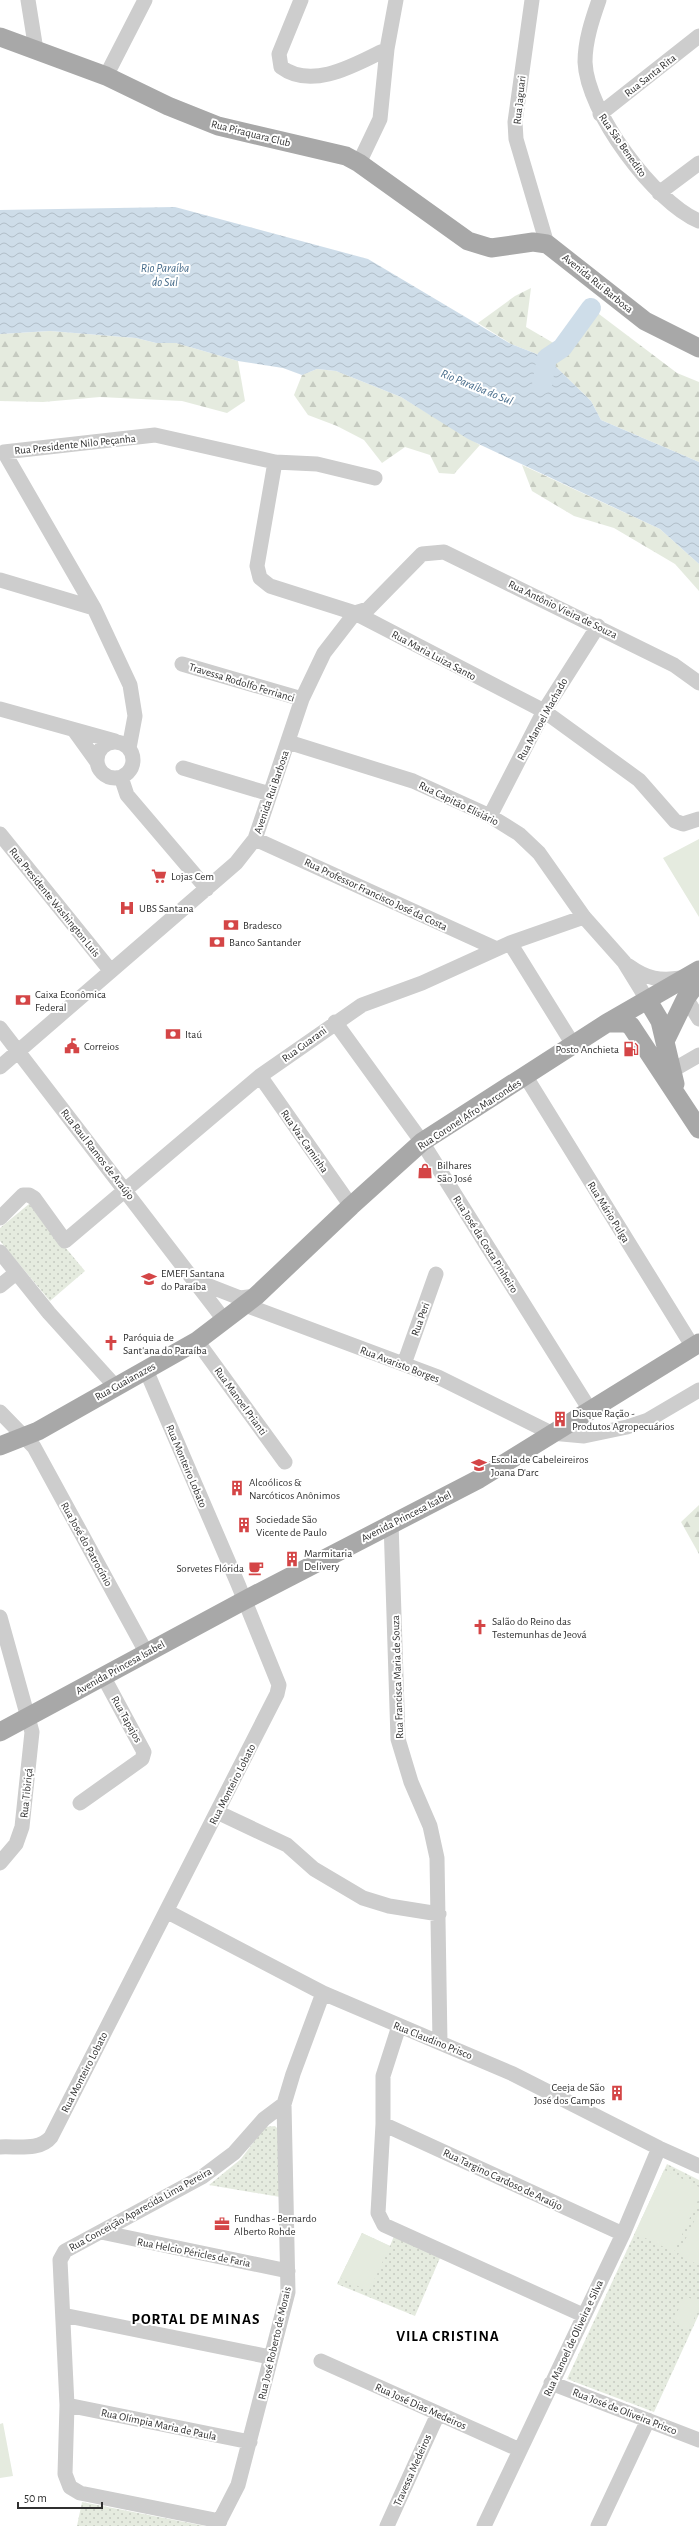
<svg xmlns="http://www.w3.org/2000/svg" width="699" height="2526" font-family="'Alegreya Sans',sans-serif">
  <defs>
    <pattern id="green-dots" width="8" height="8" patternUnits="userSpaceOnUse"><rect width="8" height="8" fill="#e5ebdf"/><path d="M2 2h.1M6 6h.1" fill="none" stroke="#c5cac0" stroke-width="1.8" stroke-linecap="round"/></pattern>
    <pattern id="forest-firs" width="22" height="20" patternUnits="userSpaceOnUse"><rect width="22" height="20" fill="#e5ebdf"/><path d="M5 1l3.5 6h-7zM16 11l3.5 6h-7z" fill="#c5cac0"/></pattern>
    <pattern id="water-waves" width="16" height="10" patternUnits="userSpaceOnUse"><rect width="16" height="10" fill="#cedde9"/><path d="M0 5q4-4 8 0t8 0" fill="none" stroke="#b1bec8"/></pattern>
  </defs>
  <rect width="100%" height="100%" fill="#fff"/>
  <path fill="url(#green-dots)" d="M29 1204 85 1271 50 1301 0 1241V1228Z
    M275 2126 280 2131V2197L209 2185 241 2159 265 2127Z
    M667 2164 699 2180V2314L654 2412 567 2379Z
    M362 2233 390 2246 394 2236 440 2258 415 2316 337 2284Z
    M82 2502 205 2526H77Z"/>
  <path fill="url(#forest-firs)" d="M531 288 526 327 562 348 591 308 677 373 699 382V462L601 420 591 401 547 358 511 344 478 323 515 296Z
    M50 331 136 338 156 343H176L238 361 245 401 227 413 182 401 100 397 43 402 0 401V334Z
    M317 369 336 371 401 397 480 445 454 474 439 473 430 455 405 447 382 463 364 440 337 426 308 415 294 395 302 375Z
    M522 465 660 529 699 564V591L675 564 614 528 574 516 532 491Z
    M699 1505V1554L681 1522Z"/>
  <path fill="#e5ebdf" d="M699 839V917L663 858Z
    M664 2170 699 2187V2198L674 2252 635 2233Z
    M698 2213 699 2214V2265L678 2255Z
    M362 2233 390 2246 369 2291 340 2278Z
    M685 2296 699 2302V2308L689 2329 673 2321Z
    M3 2423 13 2476 0 2478V2424Z"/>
  <path fill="url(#water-waves)" d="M175 207 368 259 511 344 547 358 591 401 601 420 699 462V564L660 529 468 439 401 397 336 371 317 369 302 375 283 368 238 361 176 343H156L136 338 50 331 0 334V210Z"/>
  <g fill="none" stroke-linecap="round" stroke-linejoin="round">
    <path stroke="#cedde9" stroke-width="20" d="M542 384 547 358 562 348 591 308"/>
    <path stroke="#cdcdcd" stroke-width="15" d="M28 0 36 50
      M301 0 279 54 281 67C313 91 358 63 387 49
      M532 0 515 122 516 139 547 244
      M599 0C592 20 585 41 585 62 587 112 654 202 699 221
      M106 76 145 0
      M600 114 699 36
      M359 163 380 119 387 49 396 0
      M659 193 699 163
      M275 462 257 566 260 578 270 586 355 613 544 711 639 780 675 821 683 824 699 819
      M0 580 94 608
      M182 664 302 699
      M0 709 115 741
      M74 730 97 762
      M97 760a18 18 0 1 1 36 0a18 18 0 1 1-36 0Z
      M288 742 413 781 490 816 519 834 539 853 584 917 624 962 648 1001
      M129 748 135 716 130 685 94 608 4 452 155 435 275 462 317 464 375 478
      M183 768 270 794
      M121 777 127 795 207 889
      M490 816 544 711 598 626
      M0 834 110 970
      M255 839 497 949
      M510 943 574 1046
      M629 966C647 979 660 981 681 978
      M686 998 699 1019
      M335 1022 422 1142 590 1410
      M0 1028 225 1321
      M0 1067 236 863 255 839 302 699 324 653 355 613 368 609 422 554 444 552 674 665 699 683
      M673 1070 699 1055
      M260 1076 351 1206
      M526 1077 693 1347
      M0 1218 23 1195H29L34 1198 65 1241 260 1076 362 1005 422 983 510 943 584 917
      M0 1252 49 1313 115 1386
      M199 1282 240 1298 256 1296
      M0 1286 16 1273
      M245 1305 438 1377 551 1433 584 1436 627 1427 648 1420 699 1390
      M197 1341 285 1462
      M404 1364 436 1274
      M0 1412 34 1447 146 1652
      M391 1522 398 1739 411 1782 430 1826 437 1858 440 2042
      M0 1617 32 1732 22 1827 16 1844 0 1863
      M80 1803 142 1759 144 1752 103 1676
      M217 1812 287 1845 314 1869 363 1898 389 1906 439 1914
      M168 1912 323 1993 513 2074 659 2148 699 2166
      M399 2026 383 2076V2124L378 2213 384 2225 583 2315
      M383 2124 623 2234
      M0 2147C17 2146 40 2151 51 2137L277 1694 279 1685 238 1584 146 1370
      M101 2232 288 2271
      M63 2315 270 2357
      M321 2361 520 2450
      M551 2383 699 2440
      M67 2405 250 2442
      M220 2521 80 2493 70 2487 65 2474 67 2405 60 2260 65 2251 202 2177 234 2153 264 2119 284 2104
      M217 2526 238 2485 288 2292 284 2104 293 2074 323 1993
      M387 2526 438 2414
      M484 2526 623 2234 659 2148
      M598 2526 648 2420"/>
    <path stroke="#a8a8a8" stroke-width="19" d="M0 37 106 76 168 106 218 126 346 156 359 163 468 241 491 248 533 242 547 244 645 321 699 348
      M648 1001 660 1021 675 1084
      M607 1023H626L631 1026 699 1129
      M665 1041 686 998 699 980
      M0 1446 38 1431 197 1341 256 1296 351 1206 422 1142 607 1023 699 970
      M0 1732 245 1600 479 1479 699 1343"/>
  </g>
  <defs>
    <g id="supermarket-bare" transform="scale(1.2)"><path d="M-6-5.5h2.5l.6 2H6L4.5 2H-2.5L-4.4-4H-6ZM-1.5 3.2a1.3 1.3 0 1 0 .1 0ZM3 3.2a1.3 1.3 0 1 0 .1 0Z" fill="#d44546" stroke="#fff" stroke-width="2.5" paint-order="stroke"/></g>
    <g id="hospital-bare" transform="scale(1.2)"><path d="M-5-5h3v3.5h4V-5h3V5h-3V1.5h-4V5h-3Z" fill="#d44546" stroke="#fff" stroke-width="2.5" paint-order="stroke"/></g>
    <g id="bank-bare" transform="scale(1.2)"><path d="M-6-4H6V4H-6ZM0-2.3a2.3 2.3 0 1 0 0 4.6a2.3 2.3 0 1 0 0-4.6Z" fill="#d44546" stroke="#fff" stroke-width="2.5" paint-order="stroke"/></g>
    <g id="civic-bare" transform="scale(1.2)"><path d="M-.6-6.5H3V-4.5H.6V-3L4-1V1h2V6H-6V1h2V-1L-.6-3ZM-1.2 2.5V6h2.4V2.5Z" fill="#d44546" stroke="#fff" stroke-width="2.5" paint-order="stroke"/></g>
    <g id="fuel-bare" transform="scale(1.2)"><path d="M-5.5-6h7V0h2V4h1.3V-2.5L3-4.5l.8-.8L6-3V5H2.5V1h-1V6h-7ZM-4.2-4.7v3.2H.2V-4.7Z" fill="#d44546" stroke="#fff" stroke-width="2.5" paint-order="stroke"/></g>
    <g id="shop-bare" transform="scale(1.2)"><path d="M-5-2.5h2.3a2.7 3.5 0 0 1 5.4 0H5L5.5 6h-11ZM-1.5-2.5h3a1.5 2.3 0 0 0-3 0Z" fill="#d44546" stroke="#fff" stroke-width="2.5" paint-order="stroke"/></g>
    <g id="school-bare" transform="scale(1.2)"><path d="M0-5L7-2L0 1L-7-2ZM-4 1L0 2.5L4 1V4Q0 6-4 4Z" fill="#d44546" stroke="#fff" stroke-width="2.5" paint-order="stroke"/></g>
    <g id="church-bare" transform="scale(1.2)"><path d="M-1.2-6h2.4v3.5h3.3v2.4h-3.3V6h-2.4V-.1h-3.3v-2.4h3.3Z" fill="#d44546" stroke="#fff" stroke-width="2.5" paint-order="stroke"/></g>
    <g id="building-bare" transform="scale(1.2)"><path d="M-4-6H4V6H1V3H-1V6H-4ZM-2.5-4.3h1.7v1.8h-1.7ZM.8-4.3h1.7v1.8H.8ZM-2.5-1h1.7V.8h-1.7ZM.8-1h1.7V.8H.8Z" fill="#d44546" stroke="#fff" stroke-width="2.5" paint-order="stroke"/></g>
    <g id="cafe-bare" transform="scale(1.2)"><path d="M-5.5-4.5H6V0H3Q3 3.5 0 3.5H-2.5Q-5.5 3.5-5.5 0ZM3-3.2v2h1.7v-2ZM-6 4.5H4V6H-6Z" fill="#d44546" stroke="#fff" stroke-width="2.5" paint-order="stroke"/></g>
    <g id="office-bare" transform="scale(1.2)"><path d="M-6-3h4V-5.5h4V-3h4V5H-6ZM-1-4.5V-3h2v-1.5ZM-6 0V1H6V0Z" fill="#d44546" stroke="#fff" stroke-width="2.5" paint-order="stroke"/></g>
  </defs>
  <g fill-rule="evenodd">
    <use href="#supermarket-bare" x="159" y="876"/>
    <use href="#hospital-bare" x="127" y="908"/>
    <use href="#bank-bare" x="231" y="925"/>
    <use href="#bank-bare" x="217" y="942"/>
    <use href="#bank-bare" x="23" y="1000"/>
    <use href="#bank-bare" x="173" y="1034"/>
    <use href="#civic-bare" x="72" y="1046"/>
    <use href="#fuel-bare" x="631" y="1049"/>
    <use href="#shop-bare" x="425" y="1171"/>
    <use href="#school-bare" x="149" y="1279"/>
    <use href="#church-bare" x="111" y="1343"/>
    <use href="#building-bare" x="560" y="1419"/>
    <use href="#school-bare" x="479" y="1465"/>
    <use href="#building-bare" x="237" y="1488"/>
    <use href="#building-bare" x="244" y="1525"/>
    <use href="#building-bare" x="292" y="1559"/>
    <use href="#cafe-bare" x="256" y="1568"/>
    <use href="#church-bare" x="480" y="1627"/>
    <use href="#building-bare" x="617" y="2093"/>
    <use href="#office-bare" x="222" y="2224"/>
  </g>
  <g text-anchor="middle" stroke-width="4" stroke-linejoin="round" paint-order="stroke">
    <g font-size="11" fill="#303030" stroke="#fff">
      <text transform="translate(650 75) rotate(-38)" y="4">Rua Santa Rita</text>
      <text transform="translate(519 100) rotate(-84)" y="4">Rua Jaguari</text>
      <text transform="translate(251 133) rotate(14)" y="4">Rua Piraquara Club</text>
      <text transform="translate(623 145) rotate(55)" y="4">Rua São Benedito</text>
      <text transform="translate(598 283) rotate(39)" y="4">Avenida Rui Barbosa</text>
      <text transform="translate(75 444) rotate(-6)" y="4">Rua Presidente Nilo Peçanha</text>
      <text transform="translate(563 609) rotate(26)" y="4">Rua Antônio Vieira de Souza</text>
      <text transform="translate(434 655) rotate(28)" y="4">Rua Maria Luiza Santo</text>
      <text transform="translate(242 682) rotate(17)" y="4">Travessa Rodolfo Ferrianci</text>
      <text transform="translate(542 719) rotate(-61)" y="4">Rua Manoel Machado</text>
      <text transform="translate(271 792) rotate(-71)" y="4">Avenida Rui Barbosa</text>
      <text transform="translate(459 803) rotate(26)" y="4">Rua Capitão Elisiário</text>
      <text transform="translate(376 894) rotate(25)" y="4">Rua Professor Francisco José da Costa</text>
      <text transform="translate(55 902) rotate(51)" y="4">Rua Presidente Washington Luis</text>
      <text transform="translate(304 1044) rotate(-36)" y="4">Rua Guarani</text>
      <text transform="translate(469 1114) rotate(-33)" y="4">Rua Coronel Afro Marcondes</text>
      <text transform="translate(305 1141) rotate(55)" y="4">Rua Vaz Caminha</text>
      <text transform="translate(98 1154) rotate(52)" y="4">Rua Raul Ramos de Araújo</text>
      <text transform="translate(609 1212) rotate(58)" y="4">Rua Mário Pulga</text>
      <text transform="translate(486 1244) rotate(58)" y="4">Rua José da Costa Pinheiro</text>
      <text transform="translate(420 1319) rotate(-70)" y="4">Rua Peri</text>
      <text transform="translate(400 1364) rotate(21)" y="4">Rua Avaristo Borges</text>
      <text transform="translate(125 1381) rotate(-29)" y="4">Rua Guaianazes</text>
      <text transform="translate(241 1401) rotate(54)" y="4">Rua Manoel Prianti</text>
      <text transform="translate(187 1466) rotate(67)" y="4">Rua Monteiro Lobato</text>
      <text transform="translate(406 1516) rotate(-27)" y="4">Avenida Princesa Isabel</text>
      <text transform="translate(87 1544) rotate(61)" y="4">Rua José do Patrocínio</text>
      <text transform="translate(120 1667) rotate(-29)" y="4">Avenida Princesa Isabel</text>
      <text transform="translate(397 1677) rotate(-92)" y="4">Rua Francisca Maria de Souza</text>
      <text transform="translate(127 1719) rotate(61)" y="4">Rua Tapajos</text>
      <text transform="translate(232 1784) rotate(-63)" y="4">Rua Monteiro Lobato</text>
      <text transform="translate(26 1793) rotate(-84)" y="4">Rua Tibiriçá</text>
      <text transform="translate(433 2040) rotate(22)" y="4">Rua Claudino Prisco</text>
      <text transform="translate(84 2072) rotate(-63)" y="4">Rua Monteiro Lobato</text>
      <text transform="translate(503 2179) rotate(25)" y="4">Rua Targino Cardoso de Araújo</text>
      <text transform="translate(140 2209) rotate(-29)" y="4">Rua Conceição Aparecida Lima Pereira</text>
      <text transform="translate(194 2252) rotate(11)" y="4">Rua Helcio Péricles de Faria</text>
      <text transform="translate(573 2338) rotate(-65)" y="4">Rua Manoel de Oliveira e Silva</text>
      <text transform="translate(274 2343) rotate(-77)" y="4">Rua José Roberto de Morais</text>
      <text transform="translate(421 2406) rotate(24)" y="4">Rua José Dias Medeiros</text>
      <text transform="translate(625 2411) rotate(21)" y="4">Rua José de Oliveira Prisco</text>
      <text transform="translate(159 2424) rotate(12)" y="4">Rua Olímpia Maria de Paula</text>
      <text transform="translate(412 2470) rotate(-66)" y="4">Travessa Medeiros</text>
    </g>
    <g font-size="11" fill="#303030" stroke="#fff" text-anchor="start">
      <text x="171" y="880">Lojas Cem</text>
      <text x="139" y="912">UBS Santana</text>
      <text x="243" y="929">Bradesco</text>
      <text x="229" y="946">Banco Santander</text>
      <text x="35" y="998">Caixa Econômica<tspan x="35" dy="13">Federal</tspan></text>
      <text x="185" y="1038">Itaú</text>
      <text x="84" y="1050">Correios</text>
      <text x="619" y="1053" text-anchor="end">Posto Anchieta</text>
      <text x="437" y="1169">Bilhares<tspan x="437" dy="13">São José</tspan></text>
      <text x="161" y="1277">EMEFI Santana<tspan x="161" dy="13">do Paraíba</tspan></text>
      <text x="123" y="1341">Paróquia de<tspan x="123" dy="13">Sant'ana do Paraíba</tspan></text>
      <text x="572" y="1417">Disque Ração -<tspan x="572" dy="13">Produtos Agropecuários</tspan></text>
      <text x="491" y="1463">Escola de Cabeleireiros<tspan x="491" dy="13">Joana D'arc</tspan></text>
      <text x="249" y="1486">Alcoólicos &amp;<tspan x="249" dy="13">Narcóticos Anônimos</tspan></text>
      <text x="256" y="1523">Sociedade São<tspan x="256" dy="13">Vicente de Paulo</tspan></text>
      <text x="304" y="1557">Marmitaria<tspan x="304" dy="13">Delivery</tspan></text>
      <text x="244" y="1572" text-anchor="end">Sorvetes Flórida</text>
      <text x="492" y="1625">Salão do Reino das<tspan x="492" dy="13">Testemunhas de Jeová</tspan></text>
      <text x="605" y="2091" text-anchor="end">Ceeja de São<tspan x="605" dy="13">José dos Campos</tspan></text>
      <text x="234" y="2222">Fundhas - Bernardo<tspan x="234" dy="13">Alberto Rohde</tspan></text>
    </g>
    <g font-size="12" font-style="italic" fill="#466b8a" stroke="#fff">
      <text x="165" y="272">Rio Paraíba<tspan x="165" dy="14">do Sul</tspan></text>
      <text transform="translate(477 387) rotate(22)" y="4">Rio Paraíba do Sul</text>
    </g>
    <g font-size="15" font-weight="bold" letter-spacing="1" fill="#000" stroke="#fff">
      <text x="196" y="2324">PORTAL DE MINAS</text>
      <text x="448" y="2341">VILA CRISTINA</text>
    </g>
  </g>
  <path d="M18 2502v6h84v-6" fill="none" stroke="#303030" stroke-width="2"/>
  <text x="24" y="2502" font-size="12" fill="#303030" stroke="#ffffff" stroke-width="3" paint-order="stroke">50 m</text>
</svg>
